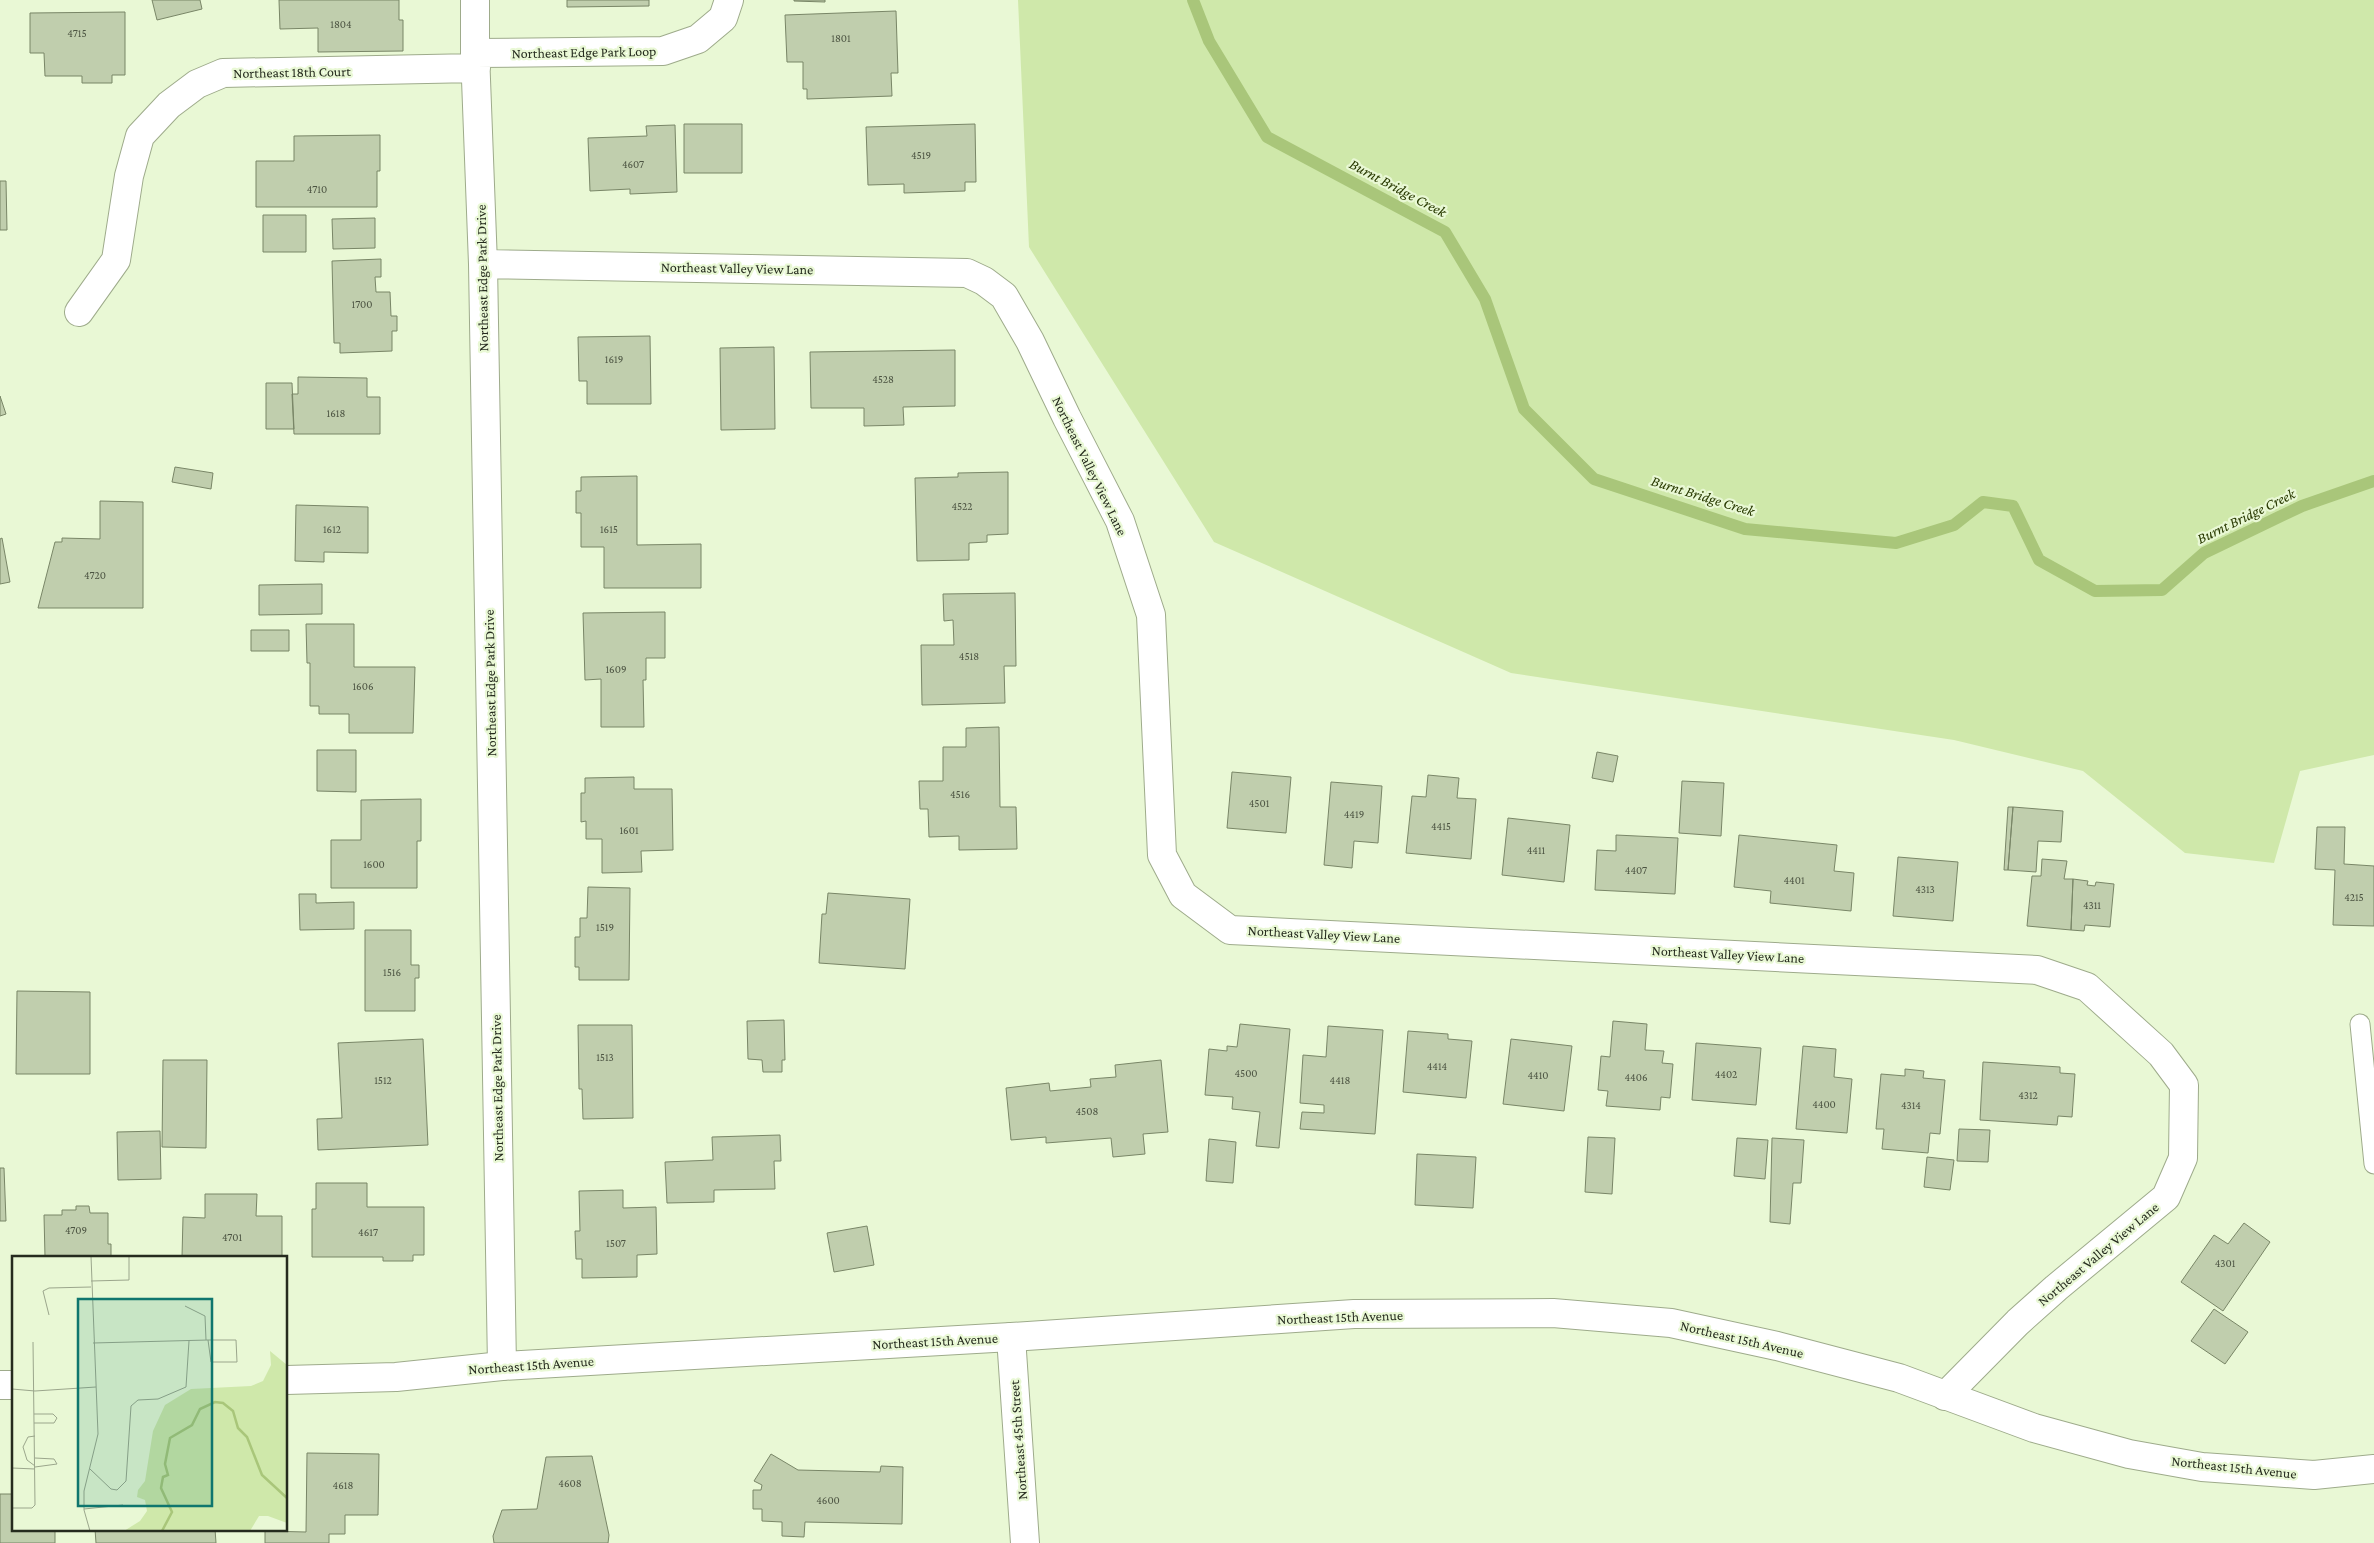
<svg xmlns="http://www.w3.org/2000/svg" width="2374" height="1543" font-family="'Crimson Pro',serif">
  <rect width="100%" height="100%" fill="#e9f8d5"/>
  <path fill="#cfe8aa" d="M1018 0H2374V755L2300 771 2274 863 2185 853 2083 771 1954 740 1511 673 1214 542 1029 247Z"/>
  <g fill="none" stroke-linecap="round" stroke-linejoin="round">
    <path stroke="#a9c67a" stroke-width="12" d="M1193 0 1209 41 1267 137 1445 232 1485 299 1524 409 1594 479 1745 529 1896 543 1954 525 1983 502 2013 506 2039 560 2095 591 2162 590 2204 553 2302 506 2374 481"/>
  </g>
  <path fill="#c0cead" stroke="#798667" d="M152 0H200L202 9 157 20Z
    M279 0H399V20H403V51L318 52V28L280 29Z
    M567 0H649V6L567 7Z
    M794 0H825V2L794 1Z
    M896 11 898 73H891L892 96 807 99V89H803V62H787L785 15Z
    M125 12V75H112V83H82V76H45L44 53H30V13Z
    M684 124H742V173H684Z
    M975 124 976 182H965V191L904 193V184L868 185 866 127Z
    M675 125 677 192 630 194V189L590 191 588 138 647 136 646 126Z
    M380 135V171H377V207H256V161H294V136Z
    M0 181H6L7 230H0Z
    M263 215H306V252H263Z
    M375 218V248L333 249 332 219Z
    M381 259V277H375L376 292H390L391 316H397V331H392V351L340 353V343H334L332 261Z
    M650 336 651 404H587V381H579L578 337Z
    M774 347 775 429 721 430 720 348Z
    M955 350V406L903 407 904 425 864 426V408H811L810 352Z
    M298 377 367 378V397H380V434H294L292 394H298Z
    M266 383H292L294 429H266Z
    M0 396 6 414 0 416Z
    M175 467 213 473 211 489 172 482Z
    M1008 472V534L987 535V542L969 543V560L917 561 915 478 958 477V473Z
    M637 476V545L701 544V588H604V547H581V513H576V491H581V477Z
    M100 501 143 502V608H38L55 542H62V538L100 539Z
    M296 505 368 507V553L324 552V562L295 561Z
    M2 538 10 582 0 584V539Z
    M322 584V614L259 615V585Z
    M1015 593 1016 666H1004L1005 703 922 705 921 645H954L953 620 944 621 943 594Z
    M665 612V658H646V680H643L644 727H601V679L585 680 583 613Z
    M306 624H354V667H415L413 733H349V714H319V706H310V663H307Z
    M251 630H289V651H251Z
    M999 727 1000 807H1016L1017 849 959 850V836L929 837 928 809H920L919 781H943V747H966V728Z
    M317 750H356V792L317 791Z
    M1597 752 1618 756 1613 782 1592 778Z
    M1232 772 1291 777 1286 833 1227 828Z
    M1428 775 1459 778 1457 798 1476 799 1471 859 1406 853 1412 796 1426 797Z
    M634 777V789H672L673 850 641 851 642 872 602 873V839H586V821L581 822V793H585V778Z
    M1682 781 1724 783 1721 836 1679 833Z
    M1331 782 1382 786 1378 843 1354 841 1352 868 1324 865Z
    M421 799V841H417V888H331V840H361V800Z
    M2008 807H2013L2008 870H2004Z
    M2013 807 2063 811 2061 842 2038 841 2036 872 2008 870Z
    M1508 818 1570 825 1564 882 1502 875Z
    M2317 827H2345L2344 864 2374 866V926L2333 925 2335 870 2315 869Z
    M1616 835 1678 838 1675 894 1595 890 1597 850 1616 851Z
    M1739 835 1837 845 1834 871 1854 873 1851 911 1770 903 1771 891 1734 887Z
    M1898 857 1958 862 1953 921 1893 916Z
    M2042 859 2067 861 2064 879H2073L2071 930 2027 926 2032 876H2041Z
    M2073 879 2088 881 2087 885 2095 886 2096 882 2114 884 2110 927 2085 925 2084 931 2071 930Z
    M588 887 630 888 629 980H579V967H575V937H580V918H587Z
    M828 893 910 899 905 969 819 963 822 914H826Z
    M299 894H316V903L354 902V929L300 930Z
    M365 930H411V965H419V978H415V1011H365Z
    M17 991 90 992V1074H16Z
    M784 1020 785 1060H782V1072H763L762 1060 748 1059 747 1021Z
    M1613 1021 1647 1024 1645 1050 1664 1051 1662 1063 1673 1064 1670 1098 1661 1097 1660 1110 1606 1106 1608 1091 1598 1090 1601 1056 1610 1057Z
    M1240 1024 1290 1029 1279 1148 1256 1146 1260 1112 1232 1109 1233 1097 1205 1095 1209 1049 1227 1051V1046L1237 1047Z
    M578 1025H632L633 1118 583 1119 582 1089H579Z
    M1328 1026 1383 1030 1375 1134 1300 1129 1302 1112 1324 1113V1105L1300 1103 1303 1055 1326 1057Z
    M1408 1031 1448 1034V1039L1472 1041 1466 1098 1403 1092Z
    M423 1039 428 1145 318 1150 317 1119 342 1118 338 1043Z
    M1511 1039 1572 1046 1564 1111 1503 1104Z
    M1696 1043 1761 1048 1756 1105 1692 1100Z
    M1803 1046 1836 1049 1834 1077 1852 1079 1847 1133 1796 1129Z
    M163 1060H207L206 1148 162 1147Z
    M1161 1060 1168 1132 1143 1134 1145 1154 1113 1157 1111 1138 1046 1143V1137L1011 1140 1006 1088 1049 1083 1050 1091 1091 1087 1090 1079 1116 1077 1115 1065Z
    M1983 1062 2060 1067V1073L2075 1074 2072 1117 2058 1116 2057 1125 1980 1120Z
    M1905 1069 1924 1071 1923 1078 1945 1080 1940 1134 1930 1133 1928 1153 1882 1149 1884 1129H1876L1881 1074 1905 1076Z
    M1959 1129 1990 1130 1988 1162 1957 1161Z
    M160 1131 161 1179 118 1180 117 1132Z
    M780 1135 781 1161H774L775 1189 714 1190V1202L667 1203 665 1162 713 1160 712 1137Z
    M1588 1137 1615 1138 1612 1194 1585 1192Z
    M1737 1138 1768 1140 1765 1179 1734 1176Z
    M1772 1138 1804 1140 1801 1183H1793L1790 1224 1770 1222Z
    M1209 1139 1236 1142 1233 1183 1206 1181Z
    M1417 1154 1476 1157 1473 1208 1415 1205Z
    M1927 1157 1954 1160 1950 1190 1924 1187Z
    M0 1168H4L6 1221H0Z
    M316 1183H367V1207H424V1255H413V1261H383V1257H312V1209H316Z
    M623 1190V1208L656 1207 657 1254 637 1255V1277L582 1278V1259H576L575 1231H580L579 1191Z
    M205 1194H257L256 1216H282V1257H182L183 1217 205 1218Z
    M76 1206H89L90 1213H108V1244H111V1257H45L44 1215H62V1210H76Z
    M2244 1223 2270 1242 2223 1311 2181 1282 2214 1235 2228 1244Z
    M867 1226 874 1265 834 1272 827 1233Z
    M2214 1309 2248 1332 2225 1364 2191 1341Z
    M307 1453 379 1454 378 1515H345V1534H329V1543H265V1531L306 1532Z
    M771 1454 798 1470 880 1472 881 1466 903 1467 902 1524 805 1522 804 1537 782 1536V1522L762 1521V1509H753V1490H761L762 1485 754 1481Z
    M592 1456 609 1535 608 1543H494L493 1536 502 1510 537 1509 546 1457Z
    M0 1494H14V1529H55V1543H0Z
    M95 1529H215L216 1543H96Z"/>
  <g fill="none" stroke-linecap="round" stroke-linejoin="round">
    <g stroke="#9eab8b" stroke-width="21">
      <path id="service" d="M2360 1024 2374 1164"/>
    </g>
    <g stroke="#9eab8b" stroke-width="30">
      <path id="minor" d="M475 0V53L483 264 502 1366
        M475 53 663 51 698 39 723 18 729 0
        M483 264 967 273 984 281 1004 296 1030 341 1067 418 1120 521 1151 615 1162 855 1183 895 1230 930 2037 970 2087 987 2161 1054 2184 1085 2183 1158 2166 1197 2056 1288 2018 1322 1945 1396
        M79 312 116 260 129 176 140 136 169 105 197 84 223 73 476 68
        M1011 1337 1025 1543"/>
    </g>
    <g stroke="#9eab8b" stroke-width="30">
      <path id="tertiary" d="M286 1380 396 1377 502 1366 1011 1337 1354 1314 1553 1313 1671 1323 1777 1346 1899 1378 2034 1428 2129 1454 2202 1467 2314 1475 2374 1469
        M0 1385H14"/>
    </g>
    <use href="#service" stroke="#fff" stroke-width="19"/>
    <use href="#minor" stroke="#fff" stroke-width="28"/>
    <use href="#tertiary" stroke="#fff" stroke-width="28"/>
  </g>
  <g text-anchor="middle" stroke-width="4.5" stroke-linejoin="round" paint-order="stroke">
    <g font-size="11" fill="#4c5442">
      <text x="341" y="28">1804</text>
      <text x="77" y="37">4715</text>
      <text x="841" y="42">1801</text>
      <text x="921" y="159">4519</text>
      <text x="633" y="168">4607</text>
      <text x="317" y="193">4710</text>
      <text x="362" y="308">1700</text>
      <text x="614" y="363">1619</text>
      <text x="883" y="383">4528</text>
      <text x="336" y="417">1618</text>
      <text x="962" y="510">4522</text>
      <text x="332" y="533">1612</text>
      <text x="609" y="533">1615</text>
      <text x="95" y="579">4720</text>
      <text x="969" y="660">4518</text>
      <text x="616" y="673">1609</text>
      <text x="363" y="690">1606</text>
      <text x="960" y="798">4516</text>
      <text x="1259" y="807">4501</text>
      <text x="1354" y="818">4419</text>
      <text x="1441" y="830">4415</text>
      <text x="629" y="834">1601</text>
      <text x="1536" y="854">4411</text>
      <text x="374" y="868">1600</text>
      <text x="1636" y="874">4407</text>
      <text x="1794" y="884">4401</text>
      <text x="1925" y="893">4313</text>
      <text x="2354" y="901">4215</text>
      <text x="2092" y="909">4311</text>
      <text x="605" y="931">1519</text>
      <text x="392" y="976">1516</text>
      <text x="605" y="1061">1513</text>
      <text x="1437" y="1070">4414</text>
      <text x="1246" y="1077">4500</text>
      <text x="1726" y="1078">4402</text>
      <text x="1538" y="1079">4410</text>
      <text x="1636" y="1081">4406</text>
      <text x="383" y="1084">1512</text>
      <text x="1340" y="1084">4418</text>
      <text x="2028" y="1099">4312</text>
      <text x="1824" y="1108">4400</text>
      <text x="1911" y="1109">4314</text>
      <text x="1087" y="1115">4508</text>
      <text x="76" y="1234">4709</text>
      <text x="368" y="1236">4617</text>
      <text x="232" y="1241">4701</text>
      <text x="616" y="1247">1507</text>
      <text x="2225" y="1267">4301</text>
      <text x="570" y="1487">4608</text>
      <text x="343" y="1489">4618</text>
      <text x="828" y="1504">4600</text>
    </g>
    <g font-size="14" fill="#252b1e" stroke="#e9f8d5">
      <text transform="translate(584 52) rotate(-1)" y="5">Northeast Edge Park Loop</text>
      <text transform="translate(292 72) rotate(-1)" y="5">Northeast 18th Court</text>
      <text transform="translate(737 268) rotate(1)" y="5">Northeast Valley View Lane</text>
      <text transform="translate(482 278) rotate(-91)" y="5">Northeast Edge Park Drive</text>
      <text transform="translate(1090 466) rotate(64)" y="5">Northeast Valley View Lane</text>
      <text transform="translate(490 683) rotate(-91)" y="5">Northeast Edge Park Drive</text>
      <text transform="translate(1324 934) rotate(3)" y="5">Northeast Valley View Lane</text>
      <text transform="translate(1728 954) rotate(3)" y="5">Northeast Valley View Lane</text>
      <text transform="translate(497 1088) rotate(-91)" y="5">Northeast Edge Park Drive</text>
      <text transform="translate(2098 1254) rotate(-40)" y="5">Northeast Valley View Lane</text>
      <text transform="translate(1340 1317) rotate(-2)" y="5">Northeast 15th Avenue</text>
      <text transform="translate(1742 1339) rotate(13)" y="5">Northeast 15th Avenue</text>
      <text transform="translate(935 1341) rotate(-3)" y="5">Northeast 15th Avenue</text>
      <text transform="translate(531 1365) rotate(-4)" y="5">Northeast 15th Avenue</text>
      <text transform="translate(1018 1440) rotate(-94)" y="5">Northeast 45th Street</text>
      <text transform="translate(2234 1467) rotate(6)" y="5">Northeast 15th Avenue</text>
    </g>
    <g font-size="15" font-style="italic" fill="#283900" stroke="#e9f8d5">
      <text transform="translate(1398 188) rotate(28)" y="5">Burnt Bridge Creek</text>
      <text transform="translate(1703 496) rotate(17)" y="5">Burnt Bridge Creek</text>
      <text transform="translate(2246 516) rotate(-26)" y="5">Burnt Bridge Creek</text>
    </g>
  </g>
  <g transform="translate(12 1256)">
    <rect width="275" height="275" fill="#e9f8d5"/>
    <path d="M258 95 275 109V267L256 260H247L238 275H112L128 265 135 255 133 244 125 241 126 234 133 225 141 175 153 149 179 133 239 130 251 125 259 109Z" fill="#cfe8aa"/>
    <path fill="none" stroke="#a9c67a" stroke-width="2.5" d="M150 275 160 256 149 232 151 221 156 219 153 208 158 182 180 169 188 153 203 146 211 147 221 155 226 172 235 181 250 219 275 242"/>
    <path fill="none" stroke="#9ba68c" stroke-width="1" d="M79 25 117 24V0M173 50 193 60 194 84M37 59 31 35 37 32 79 31M81 87 196 84H224L225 106H199L196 84M0 133 23 135 84 131M22 158H41L45 162 42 167H22M23 180 16 181 11 191 15 204 23 210M23 202 42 203 45 208 23 211M0 212 23 213M78 213 99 233 105 234 114 225 119 150 126 144 146 143 174 131 177 85M0 252H20L23 249 21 86M72 253 111 249M78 275 72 254V235L86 178 79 0"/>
    <path fill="#0f766e" fill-opacity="0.15" stroke="#0f766e" stroke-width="2.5" d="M66 43H200V250H66Z"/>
    <rect width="275" height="275" fill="none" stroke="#252b1e" stroke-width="2.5"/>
  </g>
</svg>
